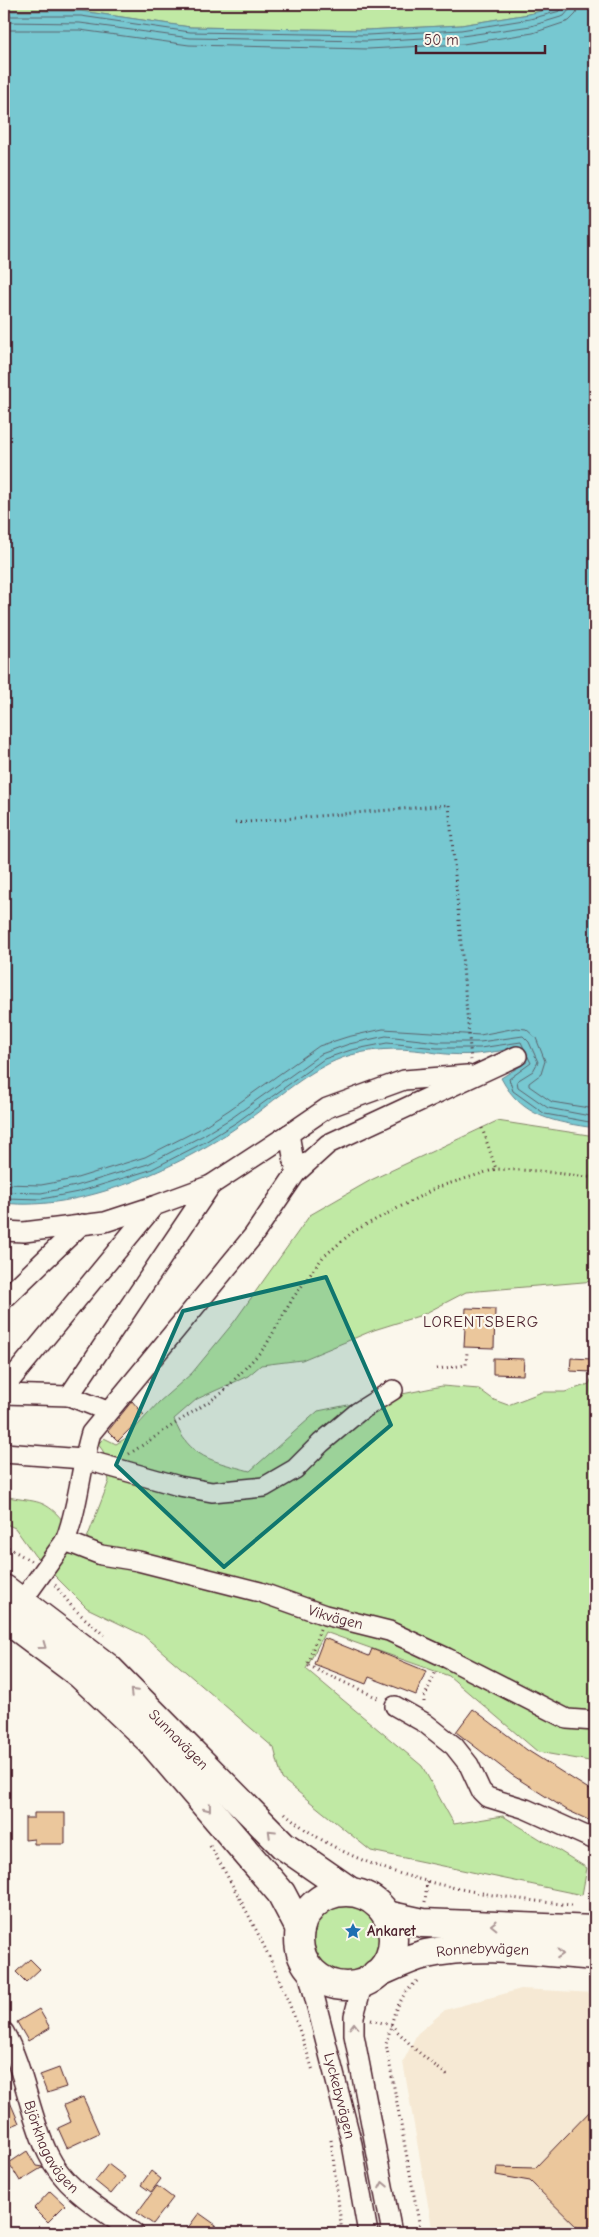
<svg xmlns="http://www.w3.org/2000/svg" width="599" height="2237" font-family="'Comic Neue',sans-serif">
  <rect width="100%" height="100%" fill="#fbf7ec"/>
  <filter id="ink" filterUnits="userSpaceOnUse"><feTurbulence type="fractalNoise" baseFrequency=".02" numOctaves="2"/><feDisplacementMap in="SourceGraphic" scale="10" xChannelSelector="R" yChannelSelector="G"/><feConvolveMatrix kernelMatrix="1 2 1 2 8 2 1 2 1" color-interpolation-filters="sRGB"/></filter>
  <g filter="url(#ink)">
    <path fill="#f6e9d4" d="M521 1989 595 1993V2233H433L403 2062 417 2034 445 2010Z"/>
    <path fill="#c0e9a4" stroke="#858468" d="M4 4H567L529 14 461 25 367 30 190 27 81 11H4Z
      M497 1121 595 1136V1281L466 1292 422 1315 374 1330 302 1360 261 1365 248 1376 197 1399 174 1419C188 1458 213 1461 250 1471L318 1411 442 1386 479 1389 494 1400 508 1405 542 1392H565L589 1384 595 1372V1762L538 1752 449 1676 325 1632 306 1669 422 1766 454 1824 503 1816 587 1868 582 1895 371 1851 282 1779 274 1748 143 1635 87 1608 35 1556 15 1528 4 1523V1496C32 1503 43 1496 63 1521L60 1534 86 1541 109 1481 103 1451 98 1444 104 1438 116 1444 126 1438 159 1402 192 1373 234 1322 310 1215 371 1180Z
      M313 1939a34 34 0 1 1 68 0a34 34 0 1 1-68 0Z"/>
    <path fill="#77c8d1" stroke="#65848f" d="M567 4H595V1128C555 1122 522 1118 501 1078L527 1062 519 1047C493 1053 464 1057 437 1053 407 1048 380 1047 351 1055 309 1067 276 1101 240 1125 179 1168 80 1212 4 1203V11H81L190 27 367 30 461 25 529 14Z"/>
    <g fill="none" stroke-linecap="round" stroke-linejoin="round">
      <path stroke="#5c636d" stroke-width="1" d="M4 16H81L190 32 367 35 461 30 530 19 560 11 564 4
        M4 22 80 23 190 38 367 41 462 36 531 26 564 16 569 10 570 4
        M4 30H80L189 45 368 49 463 44 533 33 569 21 576 14 578 4
        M4 1184 41 1185 74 1179 145 1157 198 1130 229 1110 319 1046 347 1037 383 1029 480 1035 516 1028 526 1029 536 1038 545 1061 541 1074 529 1083V1086L552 1102 595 1109
        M4 1192 41 1193 76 1186 148 1164 202 1136 233 1117 321 1054 349 1044 386 1036 438 1042H480L523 1036 529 1042 538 1062 533 1071 517 1081 518 1087 548 1108 595 1117
        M4 1198 42 1199 78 1192 150 1170 205 1142 237 1122 324 1059 351 1050 387 1043 437 1048H480L521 1042 531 1063 509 1079 513 1091 545 1114 595 1123"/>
    </g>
    <path fill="#ebc79c" stroke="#4a1f2b" d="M466 1308 495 1309 494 1348 464 1347Z
      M493 1358 524 1359 523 1375 493 1374Z
      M571 1358 592 1359V1372L570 1371Z
      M132 1401 144 1415 118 1441 108 1431Z
      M324 1638 369 1656 372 1649 426 1671 416 1695 369 1677 366 1684 314 1664Z
      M473 1709 527 1750 595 1793V1823L567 1810 512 1775 456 1732Z
      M34 1813H65V1844H34V1839L25 1840V1818H34Z
      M30 1959 40 1969 26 1982 16 1972Z
      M39 2009 50 2028 28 2041 17 2022Z
      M59 2068 66 2087 47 2093 40 2075Z
      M4 2088 19 2123 4 2129Z
      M83 2097 99 2133 67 2148 58 2128 71 2122 64 2105Z
      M595 2106V2233H583L530 2181 496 2175 497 2167 535 2168Z
      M27 2151 36 2166 43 2167 20 2181 9 2163Z
      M108 2164 125 2177 111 2194 95 2181Z
      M151 2171 161 2179 151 2192 141 2185Z
      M157 2186 173 2198 153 2224 137 2213Z
      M50 2191 65 2205 48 2222 34 2208Z
      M199 2213 216 2225 209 2233H184Z"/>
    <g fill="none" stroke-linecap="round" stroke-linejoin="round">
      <g stroke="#4a1f2b" stroke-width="22">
        <g id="minor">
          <path d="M289 1134 327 1108 404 1080 467 1075"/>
          <path d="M296 1173 328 1144 517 1056"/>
          <path id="s1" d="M4 1231 24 1232 105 1222 154 1206 211 1185 289 1134 296 1173 253 1236 91 1433C80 1469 79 1506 65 1541L101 1555 138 1561 260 1592 325 1615 389 1631 447 1658 567 1719 595 1721"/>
          <path d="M4 1299 82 1224"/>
          <path d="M4 1388 154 1206"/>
          <path d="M4 1394 69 1396 107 1411"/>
          <path d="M69 1396 211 1185"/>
          <path d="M4 1453 83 1459 179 1486 212 1492 264 1487 295 1469 321 1443 358 1412 393 1390"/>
          <path d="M22 1601 65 1541"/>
          <path d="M395 1706 425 1723 454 1746 469 1765 481 1791 487 1797 526 1809 595 1840"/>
          <path id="s2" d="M305 1960 352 2144 368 2233"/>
          <path d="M363 1982 354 2016V2035L392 2233"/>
          <path id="s3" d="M4 2032C25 2070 29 2115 48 2154 65 2190 104 2211 134 2233"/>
        </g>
      </g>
      <g stroke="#4a1f2b" stroke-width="31">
        <g id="highway">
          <path id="s4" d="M4 1589 108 1668 283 1845 351 1892"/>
          <path d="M4 1617 80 1674 150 1740 281 1893 300 1929"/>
          <circle cx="346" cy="1939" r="47"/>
          <path d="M386 1915 423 1923 595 1930"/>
          <path id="s5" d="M376 1974C392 1967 408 1958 426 1954 481 1942 540 1952 595 1956"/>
        </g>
      </g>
      <path stroke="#4a1f2b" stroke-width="3" stroke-dasharray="1 4" stroke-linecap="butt" d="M235 823 449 805 471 1060
        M482 1128 496 1169
        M437 1369 466 1365 467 1352
        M129 1454 222 1393 265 1347 293 1298 323 1257 354 1231 438 1187 496 1169 540 1171 595 1178
        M4 1545 31 1561
        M55 1585 73 1608 104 1635
        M320 1629 307 1665 380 1699
        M424 1702V1698L436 1671
        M285 1813C356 1877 480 1896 572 1905
        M210 1846C254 1921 287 1987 313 2071
        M425 1902 427 1881
        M417 1981 405 1993 395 2011 386 2044 421 2233
        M371 2020 391 2025 416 2050 449 2077
        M331 2140 342 2233"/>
      <use href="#minor" stroke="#fbf7ec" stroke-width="19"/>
      <use href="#highway" stroke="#fbf7ec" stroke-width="28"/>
    </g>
    <defs><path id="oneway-chevron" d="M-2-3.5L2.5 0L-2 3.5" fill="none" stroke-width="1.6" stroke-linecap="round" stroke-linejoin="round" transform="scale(1.25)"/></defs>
    <g stroke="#ab9695">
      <use href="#oneway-chevron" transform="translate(43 1646) rotate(36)"/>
      <use href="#oneway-chevron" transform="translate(133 1692) rotate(-135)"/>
      <use href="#oneway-chevron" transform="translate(208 1808) rotate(51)"/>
      <use href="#oneway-chevron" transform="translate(271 1833) rotate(-136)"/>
      <use href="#oneway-chevron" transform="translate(494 1925) rotate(-179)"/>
      <use href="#oneway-chevron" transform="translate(560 1954) rotate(4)"/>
      <use href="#oneway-chevron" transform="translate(354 2026) rotate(-90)"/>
      <use href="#oneway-chevron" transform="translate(383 2185) rotate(-101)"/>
    </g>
  </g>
  <path fill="#0f766e" fill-opacity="0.2" stroke="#0f766e" stroke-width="4" stroke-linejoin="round" d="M326 1277 391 1425 224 1567 116 1465 183 1311Z"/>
  <defs>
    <g id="sight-bare" transform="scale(1.35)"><path d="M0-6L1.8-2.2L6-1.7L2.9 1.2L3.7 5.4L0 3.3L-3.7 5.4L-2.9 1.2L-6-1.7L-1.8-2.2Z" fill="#1f6fb2" stroke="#fbf7ec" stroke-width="2.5" paint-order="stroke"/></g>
  </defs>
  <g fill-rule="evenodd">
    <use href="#sight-bare" x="353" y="1931"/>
  </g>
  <g text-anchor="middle" stroke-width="4.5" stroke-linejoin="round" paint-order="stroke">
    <g font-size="15" fill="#4a1f2b" stroke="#fbf7ec">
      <text dy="5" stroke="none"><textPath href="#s1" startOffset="1071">Vikvägen</textPath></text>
      <text dy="5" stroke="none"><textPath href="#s4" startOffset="231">Sunnavägen</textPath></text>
      <text dy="5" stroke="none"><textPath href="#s5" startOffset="111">Ronnebyvägen</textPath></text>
      <text dy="5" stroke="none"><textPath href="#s2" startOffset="140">Lyckebyvägen</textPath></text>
      <text dy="5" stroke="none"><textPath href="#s3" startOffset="125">Björkhagavägen</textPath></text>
    </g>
    <g font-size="15" font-weight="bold" fill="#4a1f2b" stroke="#fbf7ec" text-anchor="start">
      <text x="367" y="1936">Ankaret</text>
    </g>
    <g font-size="16" letter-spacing="1" fill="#4a1f2b" stroke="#fbf7ec">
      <text x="481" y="1327">LORENTSBERG</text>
    </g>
  </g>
  <rect width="599" height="2237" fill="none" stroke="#fbf7ec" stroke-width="20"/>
  <rect x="10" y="10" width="579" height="2217" fill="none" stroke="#4a1f2b" stroke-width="2" filter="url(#ink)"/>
  <path d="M416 45v8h129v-8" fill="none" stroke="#4a1f2b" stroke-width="2.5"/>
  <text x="424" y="45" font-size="15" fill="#4a1f2b" stroke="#fbf7ec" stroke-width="4" paint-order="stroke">50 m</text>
</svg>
